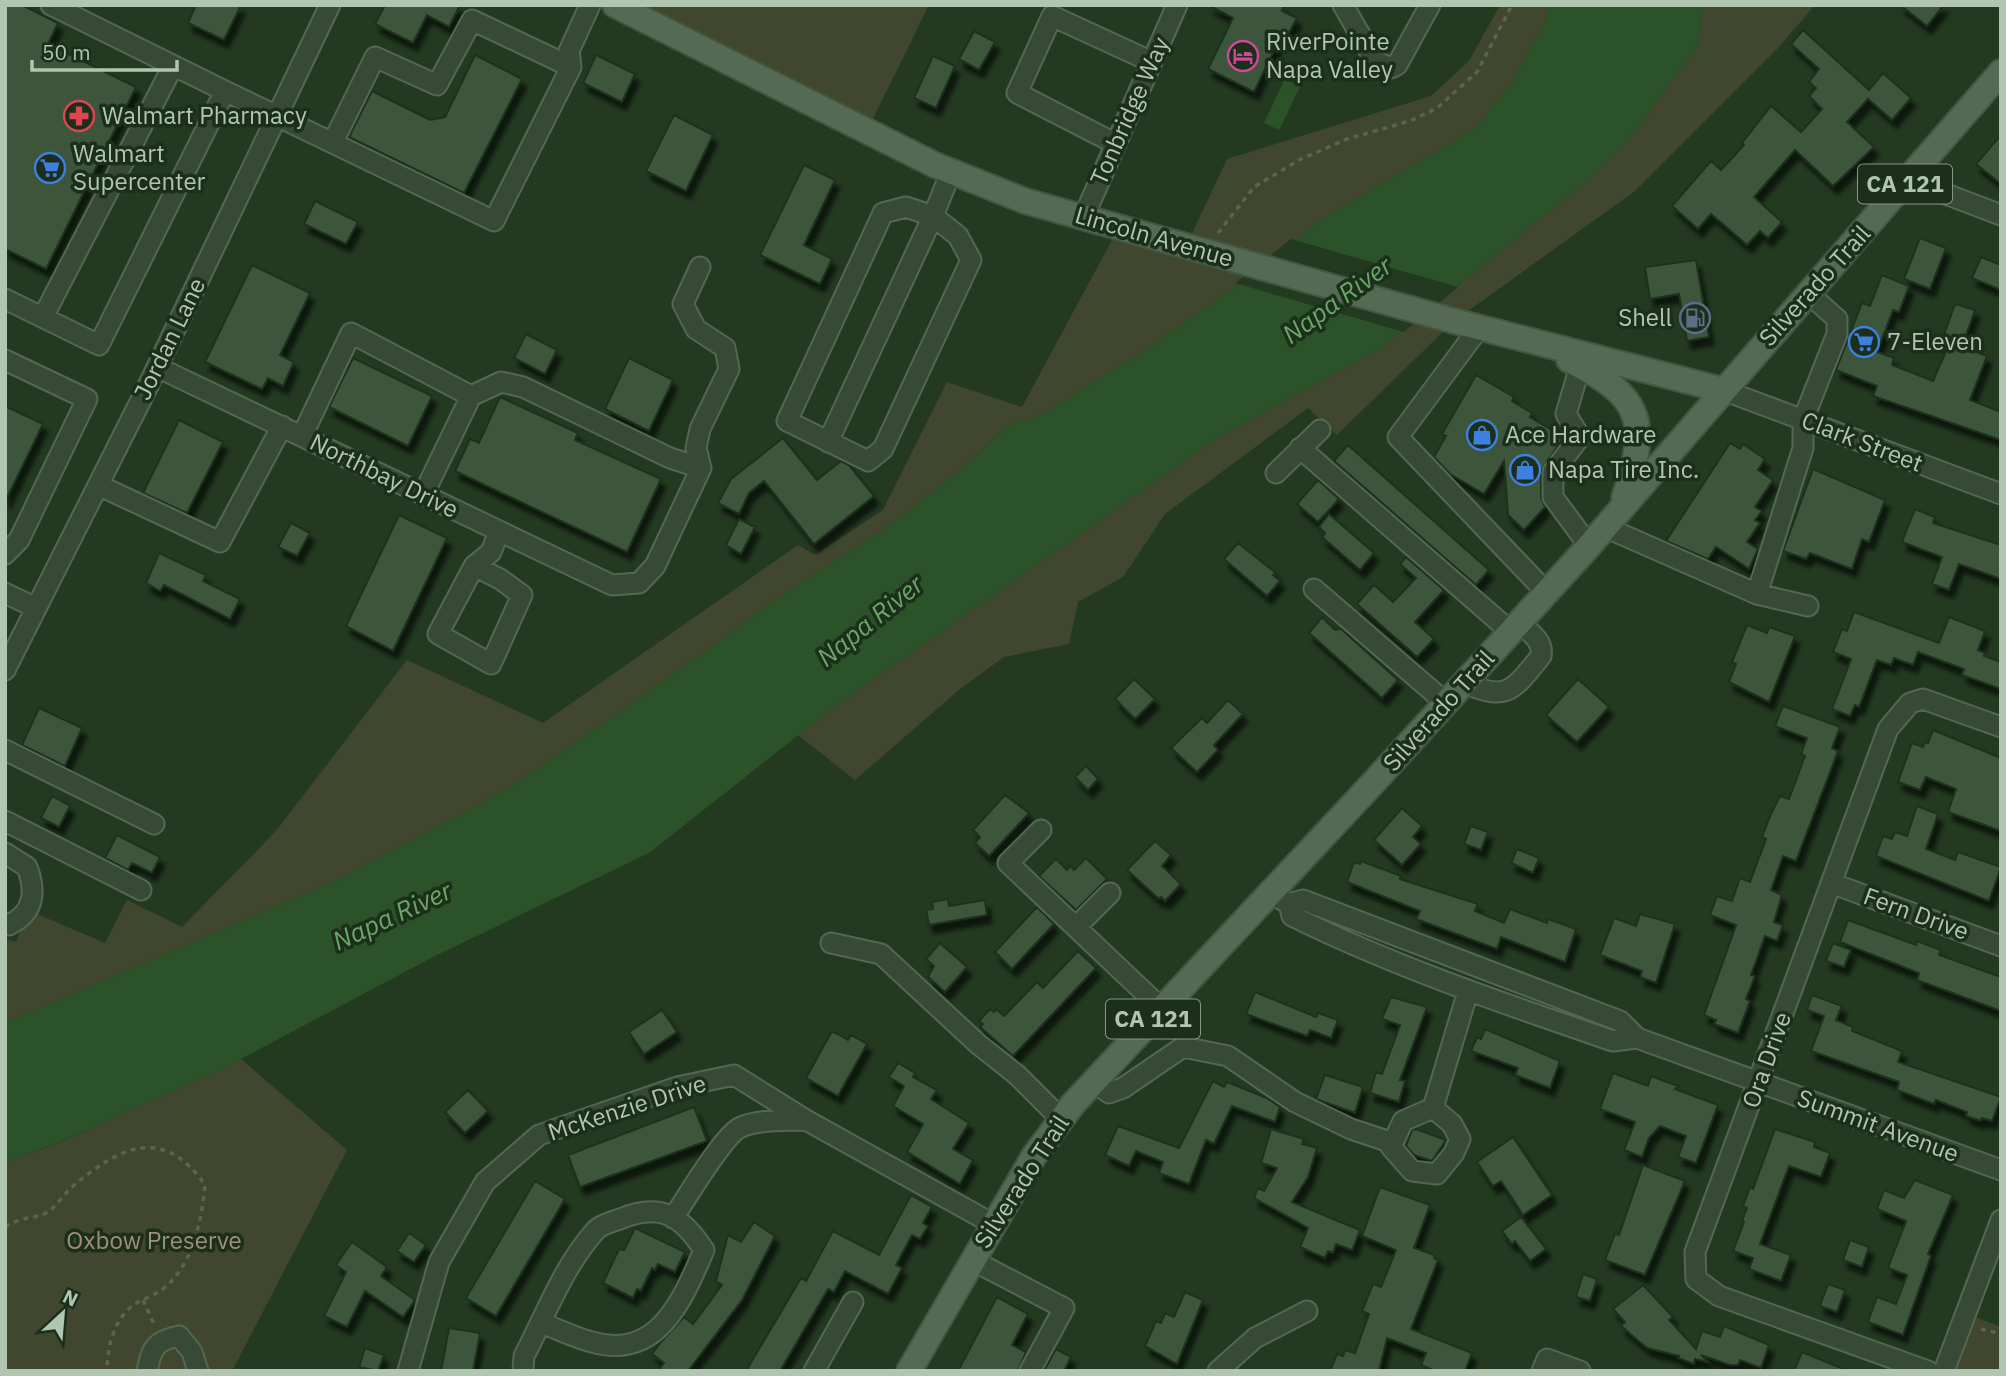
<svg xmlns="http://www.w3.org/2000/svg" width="2006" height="1376" font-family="'IBM Plex Sans',sans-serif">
  <defs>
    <filter id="shadow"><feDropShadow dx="4.5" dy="8" stdDeviation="2" flood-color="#0009"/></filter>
  </defs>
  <rect width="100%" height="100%" fill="#233a21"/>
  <path fill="#40472e" d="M615 5H929L867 131Z
    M1500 5H1549L1543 27 1510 85 1474 129 1321 220 1233 289 1139 354 1038 417 1007 426 963 468 886 528 769 604 650 691 509 788 335 881 5 1023V938L16 942 28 910 105 943 127 900 182 927 276 831 407 660 543 723 798 545 815 555 883 510 947 382 1022 407 1119 227 1186 246 1227 159 1431 96 1469 61Z
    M1703 5H1815L1778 48 1634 192 1454 321 1337 435 1308 408 1165 514 1123 577 1078 602 1069 644 1004 657 960 689 855 780 798 735 834 707 1220 436 1378 350 1583 183 1630 138 1697 46Z
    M241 1059 347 1150 232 1371H5V1163L68 1139Z
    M1966 1313 2001 1327V1371H1944Z"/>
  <path fill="#2b5229" d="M1549 5H1703L1697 46 1630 138 1584 183 1378 350 1220 436 834 707 649 853 435 956 222 1069 67 1139 5 1163V1023L335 881 509 788 650 691 769 604 886 528 963 468 1007 426 1038 417 1139 354 1233 289 1321 220 1474 129 1510 85 1543 27Z
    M1285 79 1300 87 1279 130 1264 123Z"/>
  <path fill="#233a21" d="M1291 239 1458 287 1404 332 1235 283Z"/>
  <path fill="#3c573a" stroke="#1d311c" stroke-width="2" filter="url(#shadow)" d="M5 5H22L58 23 48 44 136 87 46 269 5 249Z
    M196 5H241L224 40 188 23Z
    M385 5H460L449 27 427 15 413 43 375 24Z
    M1208 5H1284L1282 11 1297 18 1284 42 1279 40 1254 92 1208 69 1233 18Z
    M1900 5H1944L1927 26Z
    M1803 30 1869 90 1883 73 1911 98 1892 120 1868 99 1847 122 1874 147 1833 186 1795 150 1754 197 1782 222 1768 238 1760 231 1747 245 1711 214 1698 229 1672 206 1711 161 1721 170 1744 145 1742 143 1771 106 1801 132 1822 109 1809 96 1816 88 1809 82 1819 69 1791 44Z
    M974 31 995 42 979 70 959 59Z
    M475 55 522 79 464 193 349 137 372 91 430 120 445 117Z
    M596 55 635 74 622 102 583 83Z
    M933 56 955 66 936 108 914 98Z
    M674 115 713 135 686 191 646 171Z
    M2001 135V184L1976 164Z
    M804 165 835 180 804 245 832 259 820 284 760 255Z
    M315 201 358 222 346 244 304 224Z
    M1920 238 1946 248 1930 289 1904 279Z
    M1981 257 2001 265V290L1972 278Z
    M1696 260 1709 337 1687 341 1679 294 1650 299 1645 267Z
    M252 265 310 293 280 355 294 362 283 386 268 378 262 389 205 362Z
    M1882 275 1909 286 1899 312 1893 310 1877 352 1894 358 1892 365 1933 381 1947 349 1940 346 1955 304 1975 310 1962 347 1987 356 1970 400 2001 412V440L1873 396 1877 386 1836 370 1862 303 1870 306Z
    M526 334 557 350 545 374 514 358Z
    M353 358 432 396 408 446 329 407Z
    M629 358 673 380 649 431 605 409Z
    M1476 375 1514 397 1512 401 1532 413 1530 417 1564 437 1541 471V497L1545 507 1524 530 1508 515 1504 461 1484 494 1450 474 1434 457 1446 436 1442 434Z
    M500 397 578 433 575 440 661 479 627 552 455 471 470 439 479 443Z
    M5 406 43 424 5 502Z
    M179 420 223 442 187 513 143 493Z
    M783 438 817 480 841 461 849 465 874 496 814 544 764 481 749 493 739 514 718 503 731 479Z
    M1730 443 1740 449 1743 444 1765 459 1758 470 1773 480 1755 507 1762 511 1755 520 1760 523 1747 542 1758 549 1749 569 1716 547 1708 559 1666 541Z
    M1348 445 1489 570 1476 585 1334 461Z
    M1813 469 1885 500 1869 542 1862 539 1852 569 1810 553 1806 559 1783 551Z
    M1318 480 1339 499 1318 522 1297 504Z
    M1915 509 1935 517 1933 523 2001 545V579L1959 564 1949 590 1932 584 1942 557 1902 542Z
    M1329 514 1374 553 1360 570 1322 537 1325 533 1319 527Z
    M399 515 447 538 393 651 346 626Z
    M739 519 755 527 741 554 726 545Z
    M291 523 310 533 297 556 278 547Z
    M1238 543 1276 573 1273 575 1280 581 1267 596 1224 559Z
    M159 553 206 575 203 581 240 599 230 619 164 585 160 591 146 583Z
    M1406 557 1444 590 1415 622 1434 639 1417 657 1357 604 1374 585 1393 602 1416 578 1400 564Z
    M1854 612 1939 643 1949 617 1985 631 1978 650 1985 653 1984 656 2001 662V689L1962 675 1964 669 1918 652 1913 665 1894 658 1891 665 1877 660 1859 707 1855 705 1850 716 1832 709 1851 659 1833 652 1842 629 1847 631Z
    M1322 617 1335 630 1341 629 1398 680 1382 698 1309 633Z
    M1747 625 1767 633 1769 627 1795 636 1769 702 1729 682 1736 664 1732 662Z
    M1134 679 1155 699 1135 719 1115 699Z
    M1578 679 1609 707 1577 742 1546 715Z
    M1228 700 1243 714 1214 745 1218 750 1197 772 1171 748 1202 718 1207 723Z
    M1783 706 1840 727 1832 748 1838 751 1796 861 1783 856 1771 890 1782 895 1774 922 1783 925 1777 941 1765 936 1751 975 1755 976 1746 999 1750 1001 1738 1033 1714 1024 1716 1020 1704 1015 1736 925 1710 915 1717 896 1732 901 1740 878 1750 882 1766 839 1762 837 1771 814 1780 796 1789 799 1805 756 1801 754 1807 738 1775 726Z
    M39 708 82 728 65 766 22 745Z
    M1933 730 2001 758V831L1948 812 1956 789 1926 777 1920 790 1898 782 1912 743 1923 747 1925 742 1928 743Z
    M1086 766 1098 779 1088 790 1075 777Z
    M1005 795 1029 813 989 856 975 843 980 837 973 830Z
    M52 796 70 806 59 827 41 818Z
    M1917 806 1938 814 1926 849 1955 860 1958 852 2001 867 1989 901 1876 856 1883 836 1892 839 1895 832 1907 836Z
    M1402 808 1422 826 1413 837 1421 844 1402 865 1374 840Z
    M1471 826 1488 832 1481 850 1464 844Z
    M117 835 160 857 152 873 132 863 128 870 105 858Z
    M1155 841 1171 855 1162 866 1181 884 1165 901 1161 897 1159 899 1127 870Z
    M1517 849 1539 858 1533 873 1511 863Z
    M1086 858 1107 879 1076 910 1039 876 1056 859 1067 870 1070 866 1074 870Z
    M1361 861 1401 876 1400 879 1478 904 1475 911 1504 923 1510 909 1547 923 1548 919 1576 929 1565 962 1501 937 1497 949 1416 919 1420 911 1347 882 1354 862 1360 864Z
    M948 899 949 906 985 900 987 915 929 925 926 910 933 909 932 902Z
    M1037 907 1054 924 1012 969 995 952Z
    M1640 914 1675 924 1656 983 1640 977 1642 971 1600 955 1614 918 1636 926Z
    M1848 920 1916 945 1917 941 1941 950 1939 955 2001 977V1011L1917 980 1919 973 1840 942Z
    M940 943 967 967 945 992 928 977 934 966 926 959Z
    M1833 943 1851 950 1844 967 1826 961Z
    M1078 951 1096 968 1013 1056 980 1027 983 1024 979 1021 990 1009 994 1012 996 1009 1004 1016 1037 982 1043 988Z
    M1255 992 1316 1017 1318 1013 1338 1020 1331 1038 1310 1030 1307 1036 1246 1014Z
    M1812 995 1842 1006 1836 1020 1853 1027 1852 1031 1902 1051 1898 1062 2001 1097 1992 1121 1982 1118 1981 1121 1966 1116 1967 1112 1936 1100 1934 1104 1897 1090 1899 1082 1811 1051 1824 1016 1807 1010Z
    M1391 997 1427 1007 1400 1080 1405 1081 1399 1102 1370 1093 1376 1072 1382 1074 1400 1025 1382 1019Z
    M662 1010 677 1032 644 1054 629 1032Z
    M1485 1029 1560 1061 1550 1088 1515 1075 1518 1068 1471 1051 1477 1037 1481 1039Z
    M832 1031 848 1040 851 1035 867 1044 838 1096 806 1078Z
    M898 1063 915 1073 913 1077 937 1090 931 1099 969 1123 953 1149 973 1160 960 1184 907 1152 923 1124 893 1106 904 1086 889 1077Z
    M1613 1073 1648 1086 1651 1076 1678 1086 1675 1089 1718 1105 1696 1163 1678 1157 1686 1136 1660 1126 1649 1138 1642 1157 1624 1150 1635 1122 1600 1109Z
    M1325 1075 1363 1087 1355 1113 1316 1099Z
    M1213 1081 1224 1087 1227 1082 1267 1098 1280 1107 1275 1122 1232 1106 1214 1144 1206 1140 1189 1184 1159 1173 1163 1162 1136 1151 1129 1166 1105 1155 1118 1126 1179 1148Z
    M468 1090 488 1111 465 1133 445 1112Z
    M694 1107 707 1141 580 1187 568 1155Z
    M1271 1129 1304 1139 1302 1144 1317 1148 1308 1177 1292 1202 1360 1230 1352 1250 1336 1244 1333 1253 1328 1251 1325 1258 1300 1247 1308 1228 1254 1198 1258 1188 1264 1191 1277 1168 1261 1163Z
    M1416 1129 1446 1140 1432 1161 1414 1155 1406 1146 1412 1130Z
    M1775 1129 1815 1142 1814 1147 1830 1153 1821 1177 1789 1166 1760 1244 1791 1255 1781 1281 1749 1269 1753 1258 1733 1251 1744 1222 1742 1221 1747 1208 1743 1206 1750 1187 1753 1189Z
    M1513 1137 1552 1195 1523 1215 1501 1181 1493 1186 1477 1162Z
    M1643 1165 1685 1181 1645 1275 1605 1260 1615 1234 1619 1235Z
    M1915 1180 1953 1195 1928 1254 1931 1256 1903 1335 1868 1322 1877 1297 1896 1304 1907 1275 1888 1268 1906 1221 1877 1209 1884 1190 1904 1198Z
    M535 1181 565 1199 496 1316 466 1298Z
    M1380 1187 1430 1205 1414 1248 1435 1255 1434 1258 1438 1260 1411 1329 1472 1353 1465 1371H1435L1421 1365 1426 1353 1387 1338 1379 1371H1330L1337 1354 1343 1356 1345 1350 1355 1353 1369 1314 1362 1311 1373 1284 1381 1287 1396 1250 1362 1236Z
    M911 1195 932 1207 923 1223 928 1226 920 1239 912 1235 896 1265 902 1268 888 1294 845 1271 834 1292 828 1289 780 1371H746L801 1278 806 1281 833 1231 879 1255Z
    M1521 1217 1546 1249 1530 1261 1515 1241 1512 1244 1502 1231Z
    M754 1222 775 1236 742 1300 688 1371H658L664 1363 652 1354 661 1342 684 1317 693 1324 722 1285 716 1281 728 1235 741 1242Z
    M635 1228 685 1252 675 1272 658 1264 655 1270 652 1268 641 1291 637 1289 633 1298 603 1283 619 1249 624 1250Z
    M409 1233 426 1245 414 1262 397 1251Z
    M1850 1240 1869 1247 1862 1267 1843 1260Z
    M352 1242 387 1267 381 1276 415 1300 403 1317 365 1291 347 1327 324 1316 346 1272 336 1265Z
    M1583 1274 1597 1279 1590 1301 1576 1297Z
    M1828 1284 1845 1290 1837 1312 1820 1306Z
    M1643 1285 1673 1317 1669 1320 1696 1349 1702 1331 1720 1337 1724 1326 1769 1345 1761 1368 1740 1360 1738 1365H1730L1701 1355 1708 1362 1695 1359 1694 1364 1678 1358 1679 1356 1647 1348 1621 1326 1625 1322 1613 1309Z
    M1185 1292 1203 1300 1177 1364 1145 1346 1156 1321 1161 1323 1165 1313 1174 1317Z
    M997 1297 1028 1314 1012 1345 1026 1352 1018 1371H958Z
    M449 1328 480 1333 473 1371H441Z
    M365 1348 384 1355 378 1371 359 1367Z
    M1056 1349 1071 1357 1064 1371H1044Z
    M1802 1352 1846 1370V1371H1794Z"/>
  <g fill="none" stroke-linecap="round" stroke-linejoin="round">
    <g stroke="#536853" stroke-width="23">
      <path id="minor" d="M51 5 225 91
        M1343 5 1375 61 1391 68 1397 65 1430 5
        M333 142 375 57 437 85 472 20 571 67
        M1116 144 1017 93 1052 16 1152 62
        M1909 180 2001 215
        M1084 216 1177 5
        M700 267 683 304 696 329 725 348 729 369 700 429 696 448 701 468
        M5 299 99 345 225 91 494 221 571 67 569 51 590 5
        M43 317 173 66
        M1479 328 1398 437 1547 593
        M5 360 87 399 19 540 5 554
        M1580 366 1566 414 1580 437 1553 472V497L1589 546
        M157 367 612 585 639 583 655 566 701 468
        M1723 390 2001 494
        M471 396 501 382 523 387 670 458 701 468
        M302 436 351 333 471 396 423 495
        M828 442 933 216 958 236 971 260 883 449 868 461 787 421 883 213 906 207 933 216 951 172
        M1300 448 1511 632
        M1276 473 1320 430
        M98 485 220 542 282 426
        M1605 527 1757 594 1808 606
        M474 566 500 579 522 595 491 664 438 634 474 566 491 552 499 532
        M1314 589 1446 703
        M5 593 36 608
        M1757 594 1803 448V420L1837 334V319L1809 294
        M5 670 147 388 330 5
        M1464 683C1508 702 1513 690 1541 656 1544 641 1530 632 1519 623
        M5 750 154 824
        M5 821 141 890
        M1041 830 1008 863 1162 1009
        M5 853 27 867C36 891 35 912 9 925L5 923
        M1831 883 2001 946
        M1281 899 1289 904 1292 916C1395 967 1505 1004 1613 1041L1637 1038
        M1289 904 1303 900 1620 1021 1637 1038 2001 1170
        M1076 927 1110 893
        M831 943 881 954 978 1044 1017 1075 1062 1120
        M1094 1082 1109 1093 1123 1088 1183 1047 1228 1056 1295 1102 1351 1129 1393 1143
        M1433 1108 1403 1121 1391 1147 1412 1171 1437 1174 1454 1153 1460 1139 1452 1124 1433 1108 1468 991
        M673 1218C686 1199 724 1134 741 1127 760 1119 785 1121 806 1120
        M972 1260 1064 1308 1030 1371
        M147 1371C152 1347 155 1341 179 1336L192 1352 198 1371
        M408 1371 439 1262 485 1182 539 1135 677 1087 734 1075 806 1120 993 1224
        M523 1371 524 1356C546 1314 564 1265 596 1230 602 1224 612 1222 620 1219 660 1202 681 1215 704 1250 683 1299 658 1361 592 1342 575 1338 558 1329 541 1323
        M814 1371 853 1302
        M1218 1371 1255 1338 1307 1311
        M1542 1371 1547 1359 1580 1371
        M1928 1371 1719 1296 1696 1279 1695 1252 1888 729 1910 703 1923 699 2001 727
        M1944 1371 2001 1220"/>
    </g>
    <g stroke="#425641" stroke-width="28">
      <path id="major" d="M615 5 935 165 1025 201 1454 321 1723 390
        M1569 360C1644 397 1649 422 1624 498
        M909 1371 1034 1156 1073 1104 1374 782 1589 546 2001 72"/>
    </g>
    <path stroke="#59654f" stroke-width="3.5" stroke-dasharray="5 5" stroke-linecap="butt" d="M1218 233 1254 187 1301 159 1347 139 1410 121 1437 108 1477 72 1512 5
      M5 1227C22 1216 35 1219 46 1213 56 1207 64 1194 73 1186 121 1146 163 1125 205 1185 202 1219 193 1265 164 1288 154 1296 141 1299 131 1307 113 1322 107 1349 107 1371
      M143 1300 154 1324
      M1981 1329 2001 1334"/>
    <use href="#minor" stroke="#364a35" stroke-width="19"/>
    <use href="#major" stroke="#546a53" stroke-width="24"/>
  </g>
  <defs>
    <g id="hotel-ring" transform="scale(1.575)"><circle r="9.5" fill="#1b2f1a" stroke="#d1479c" stroke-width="1.5"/><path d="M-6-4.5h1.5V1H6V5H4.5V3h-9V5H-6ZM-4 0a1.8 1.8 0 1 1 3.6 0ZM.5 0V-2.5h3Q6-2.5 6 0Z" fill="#d1479c"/></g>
    <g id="pharmacy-ring" transform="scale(1.575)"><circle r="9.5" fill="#1b2f1a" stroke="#e0444e" stroke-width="1.5"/><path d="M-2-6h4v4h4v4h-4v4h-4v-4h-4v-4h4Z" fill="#e0444e"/></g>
    <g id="supermarket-ring" transform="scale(1.575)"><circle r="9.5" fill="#1b2f1a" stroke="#3f7fe0" stroke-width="1.5"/><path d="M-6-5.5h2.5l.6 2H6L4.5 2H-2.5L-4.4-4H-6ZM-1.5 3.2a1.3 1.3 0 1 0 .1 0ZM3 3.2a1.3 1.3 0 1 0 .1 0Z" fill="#3f7fe0"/></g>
    <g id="fuel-ring" transform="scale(1.575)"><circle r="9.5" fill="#1b2f1a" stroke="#5c6f8a" stroke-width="1.5"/><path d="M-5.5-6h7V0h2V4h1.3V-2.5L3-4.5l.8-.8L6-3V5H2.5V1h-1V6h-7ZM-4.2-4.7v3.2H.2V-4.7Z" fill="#5c6f8a"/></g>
    <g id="shop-ring" transform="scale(1.575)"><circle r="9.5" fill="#1b2f1a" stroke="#3f7fe0" stroke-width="1.5"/><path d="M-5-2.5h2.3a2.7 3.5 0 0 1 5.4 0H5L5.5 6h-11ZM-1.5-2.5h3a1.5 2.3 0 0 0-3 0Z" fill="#3f7fe0"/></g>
  </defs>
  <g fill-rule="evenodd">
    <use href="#hotel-ring" x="1243" y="56"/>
    <use href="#pharmacy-ring" x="79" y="116"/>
    <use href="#supermarket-ring" x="50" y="168"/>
    <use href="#fuel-ring" x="1695" y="318"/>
    <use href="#supermarket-ring" x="1864" y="342"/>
    <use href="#shop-ring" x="1482" y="435"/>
    <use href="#shop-ring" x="1525" y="470"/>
  </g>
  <g text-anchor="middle" stroke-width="7" stroke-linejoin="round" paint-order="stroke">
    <g fill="#1b2f1a" stroke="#839983" stroke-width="2">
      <rect x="1858" y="164.5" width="94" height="39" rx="5"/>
      <rect x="1106" y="999.5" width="94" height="39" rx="5"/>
    </g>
    <g font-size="23" font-weight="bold" fill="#b0c6b0">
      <text x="1905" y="192">CA 121</text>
      <text x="1153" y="1027">CA 121</text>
    </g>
    <g font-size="24" fill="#b0c6b0" stroke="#1b2f1a" text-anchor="start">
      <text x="1266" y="50">RiverPointe<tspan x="1266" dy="28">Napa Valley</tspan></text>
      <text x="102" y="124">Walmart Pharmacy</text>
      <text x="73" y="162">Walmart<tspan x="73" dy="28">Supercenter</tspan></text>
      <text x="1672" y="326" text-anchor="end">Shell</text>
      <text x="1887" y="350">7-Eleven</text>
      <text x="1505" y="443">Ace Hardware</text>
      <text x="1548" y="478">Napa Tire Inc.</text>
    </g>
    <g font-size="24" fill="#b0c6b0" stroke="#1b2f1a">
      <text transform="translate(1130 111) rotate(-66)" y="8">Tonbridge Way</text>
      <text transform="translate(1154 237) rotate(16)" y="8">Lincoln Avenue</text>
      <text transform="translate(1815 286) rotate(-48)" y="8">Silverado Trail</text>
      <text transform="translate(170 339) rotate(-64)" y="8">Jordan Lane</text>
      <text transform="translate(1862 442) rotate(21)" y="8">Clark Street</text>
      <text transform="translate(384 476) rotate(26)" y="8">Northbay Drive</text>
      <text transform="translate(1439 711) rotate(-48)" y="8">Silverado Trail</text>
      <text transform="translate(1916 914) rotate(20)" y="8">Fern Drive</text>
      <text transform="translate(1767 1060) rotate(-70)" y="8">Ora Drive</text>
      <text transform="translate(627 1108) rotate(-18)" y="8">McKenzie Drive</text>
      <text transform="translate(1878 1126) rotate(20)" y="8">Summit Avenue</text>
      <text transform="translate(1022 1182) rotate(-57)" y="8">Silverado Trail</text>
    </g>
    <g font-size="24" fill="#a18f75" stroke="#1b2f1a">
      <text x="154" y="1249">Oxbow Preserve</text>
    </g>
    <g font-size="26" font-style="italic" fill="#6ca668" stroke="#1b2f1a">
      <text transform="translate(1337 300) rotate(-36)" y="9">Napa River</text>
      <text transform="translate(870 621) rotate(-39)" y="9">Napa River</text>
      <text transform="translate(392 916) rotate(-25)" y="9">Napa River</text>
    </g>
  </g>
  <rect width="2006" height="1376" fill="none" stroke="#b0c6b0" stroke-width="14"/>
  <g transform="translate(63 1313) rotate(26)" stroke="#1b2f1a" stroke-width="5" paint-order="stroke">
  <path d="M0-5L12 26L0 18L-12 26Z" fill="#b0c6b0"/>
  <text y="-10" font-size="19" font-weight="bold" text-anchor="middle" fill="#b0c6b0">N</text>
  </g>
  <path d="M32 60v10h145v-10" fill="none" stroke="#b0c6b0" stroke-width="3.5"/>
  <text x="42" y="60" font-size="21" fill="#b0c6b0" stroke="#1b2f1a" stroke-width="5" paint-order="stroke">50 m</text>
</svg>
